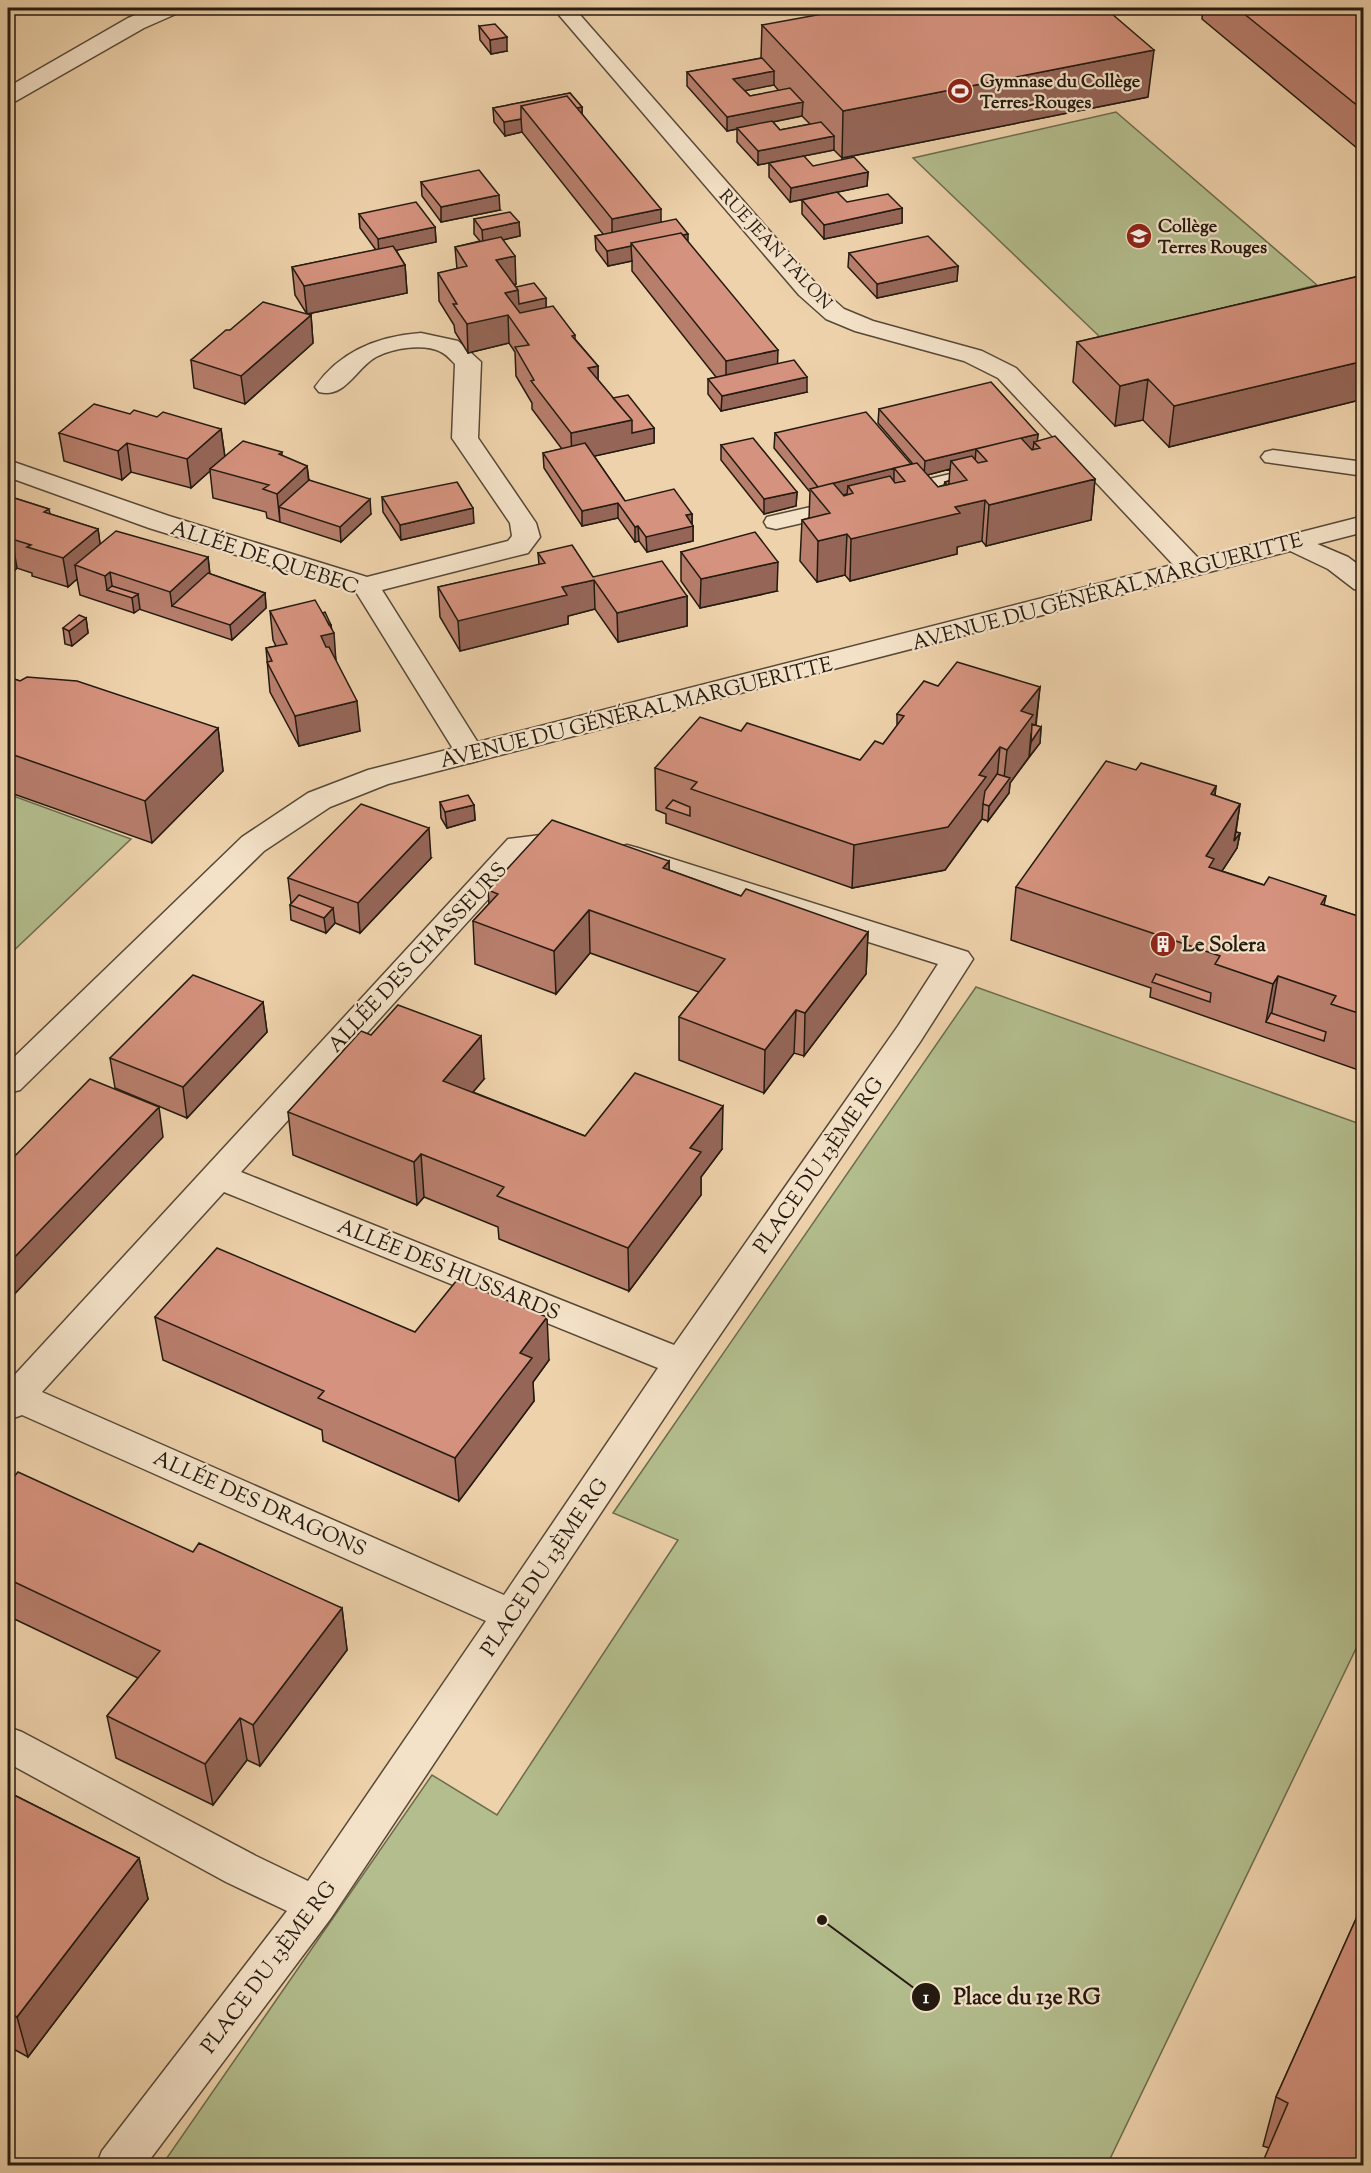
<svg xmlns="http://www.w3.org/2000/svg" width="1371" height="2173" font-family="'Sorts Mill Goudy',serif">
  <rect width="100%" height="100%" fill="#eed2ab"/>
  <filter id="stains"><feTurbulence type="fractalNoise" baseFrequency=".00333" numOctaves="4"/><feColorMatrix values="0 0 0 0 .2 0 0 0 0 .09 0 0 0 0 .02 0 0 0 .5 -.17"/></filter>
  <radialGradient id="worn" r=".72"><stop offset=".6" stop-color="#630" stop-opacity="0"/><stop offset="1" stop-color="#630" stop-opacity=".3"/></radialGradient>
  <path fill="#b3bd8d" stroke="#6c6c4e" stroke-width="1.5" d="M1116 112 1317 285 1101 338 913 158Z
    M8 794 131 839 8 956Z
    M976 987 1363 1125V1634L1107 2165H162L432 1775 497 1815 678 1540 613 1513Z"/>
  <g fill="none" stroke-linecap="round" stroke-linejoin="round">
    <g stroke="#564837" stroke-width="3">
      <path id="service" d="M1273 450 1364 462V476L1265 462 1261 457 1265 452Z
        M984 466 992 468 996 473 992 478 896 501 887 499 884 494 887 489Z
        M850 498 859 500 862 505 859 510 776 529 767 527 764 522 767 517Z"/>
    </g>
    <g stroke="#564837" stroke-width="3">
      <path id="minor" d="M153 8H181L178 13 144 28 16 101 8 103V87L128 18Z
        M553 8H574L817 285 844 309 873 321 982 351 1016 368 1201 561 1205 567 1201 573 1191 575 1181 573 998 378 964 361 855 331 826 319 799 295Z
        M421 333 458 341 481 362 478 438 536 523 540 537 528 553 382 590 485 754 480 760 470 763 460 760 356 592 149 528 8 477V460L169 516 367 577 508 541 512 536 510 523 452 438 455 364C451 360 446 354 441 352 424 343 393 348 376 357 356 368 345 399 319 392L315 387C340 351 379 336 421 333Z
        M1296 535 1348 557 1364 569V591L1354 589 1328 569 1286 549 1282 543 1286 537Z
        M574 831 585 834 589 841 585 848 528 855 241 1172 674 1345 898 1026 938 964 616 862 612 855 616 848 627 845 638 848 968 952 973 959 920 1042 694 1373 331 1918 145 2166H96L102 2151 287 1911 226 1882 8 1763V1727L22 1732 256 1856 308 1881 486 1621 22 1415 8 1420V1379L10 1380 508 839ZM224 1192 658 1368 504 1595 42 1392Z"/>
    </g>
    <g stroke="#564837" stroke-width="3">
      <path id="tertiary" d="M1364 516V532L388 784 330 807 264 851 20 1090 8 1093V1063L242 837 308 793 368 770Z"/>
    </g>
    <use href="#service" fill="#f4e2c8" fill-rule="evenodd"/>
    <use href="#minor" fill="#f4e2c8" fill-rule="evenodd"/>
    <use href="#tertiary" fill="#f4e2c8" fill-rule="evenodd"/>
  </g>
  <path fill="#b77e6c" stroke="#241a10" stroke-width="1.5" fill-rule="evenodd" d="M1203 8H1364V154L1202 19Z
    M762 25 1148 97 842 158 834 150 758 165 737 142V129L727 131 687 86V72L761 58ZM774 85 779 91 750 96 744 90ZM802 116 810 124 780 130 773 122Z
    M479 26 507 51 491 54 480 40Z
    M570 93 582 107V114L661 222 688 242 777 364 807 392 721 411 708 394V379L716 377 632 271V261L608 266 596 250 595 236 603 234 522 132 505 136 494 122 493 108Z
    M769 163 813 166 868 172 867 186 790 202 769 177Z
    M421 182 500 210 441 222 422 196Z
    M802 200 902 208V223L824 239 802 214Z
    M359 214 435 227 436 242 396 250 405 265 407 293 307 314 311 315 313 343 245 404 194 388 191 360 230 330 307 314 295 295 292 267 376 250 360 228Z
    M474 219 519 222 520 236 503 240 516 284H514L516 287 546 298V307L575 335V339L598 366V380L613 398 654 428V443L594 456 625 501 692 514V524L693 526V541L647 552 639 541 635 542 618 518 582 526 544 468 543 453 562 449 532 409V403L516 376 515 352 509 343 468 353 455 332 454 325 439 301 438 273 457 269 455 247 480 241 474 234Z
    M849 253 958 266 957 281 877 298 848 267Z
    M1364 275V399L1169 447 1143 420 1115 426 1073 382 1077 342Z
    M879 409 1038 434 1037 441 1095 479 1091 520 986 546 982 541 957 547V554L850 581 845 575 817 582 800 561 802 520 809 518 810 492 774 448 775 433 911 464H913L878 423ZM950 469 949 481 945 482 944 485 938 487 927 475Z
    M130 414 157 417 221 429 225 457 282 452V456L307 466 309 480 371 514 341 542 267 518 266 512 213 498 210 471 191 488 131 472 122 480 64 461 59 433Z
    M721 445 797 492 796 506 764 514 721 460Z
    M8 496 49 509 50 514 98 529 100 544 208 557 210 574 265 593 266 608 232 640 139 609 134 613 80 595 77 579 68 587 32 576V573L17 568 13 572 8 570Z
    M382 497 474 523 401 540 383 512Z
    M681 552 777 591 700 608 681 581Z
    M538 553 593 577 687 596V626L618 642 595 609 568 616V624L460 651 440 617 438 587 539 565Z
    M270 611 323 613 331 625 336 661 360 731 299 746 270 692 266 648 276 646 273 640Z
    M86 618 88 633 72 646 65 644 63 628Z
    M8 677 20 681 218 728 223 771 152 843 8 792Z
    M938 686 1040 687 1036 726 1041 727 1040 743 1010 783 1009 793 988 821 982 819 945 870 852 888 666 823V814L656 810 655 768 741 731 860 760 883 744 897 726V714Z
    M1216 786 1215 796 1240 804 1236 832 1240 833 1237 848 1222 871 1264 885 1326 896 1324 905 1364 918V1072L1150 997 1151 988 1011 940 1016 887Z
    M440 802 474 805 475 820 447 828 441 818Z
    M431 858 360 933 335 923 326 933 291 920 290 905 291 903 288 878Z
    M669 861V870L741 896 868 932 866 974 804 1056 794 1053 764 1093 679 1060V1017L699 992 590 953 556 994 475 964 473 921 489 904 488 890Z
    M263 1002 267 1032 187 1118 115 1088 110 1058Z
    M484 1079 473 1092 585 1136 722 1149 701 1177V1195L629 1291 499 1239 498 1227 424 1197 417 1205 293 1155 288 1112Z
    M155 1317 415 1332 549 1360 533 1382 534 1401 459 1501 323 1441 322 1430 163 1360Z
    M8 1484 342 1608 347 1650 260 1766 247 1760 213 1805 116 1758 107 1716 138 1678 8 1616Z
    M8 1792 139 1858 148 1899 28 2057 8 2046Z
    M1364 1901V2166L1269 2148 1263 2146 1276 2097Z"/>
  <path fill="#956658" stroke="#241a10" stroke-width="1.5" d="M507 37V51L491 54 490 40Z
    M1154 50 1148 97 842 158 843 111Z
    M774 71V85L733 93V79Z
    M803 102 802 116 727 131V117Z
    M582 107V121L530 117Z
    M521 119 522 132 505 136 504 122Z
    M834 136V150L758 165V151Z
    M868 172 867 186 790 202 791 188Z
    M499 195 500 210 441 222V207Z
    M902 208V223L824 239V225Z
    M661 209V237L612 247V219Z
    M519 222 520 236 483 244 482 230Z
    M435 227 436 242 379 254 378 239Z
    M688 234V249L633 246Z
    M631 246 632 261 608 266 607 251Z
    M515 256 516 284 497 288 496 260Z
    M405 265 407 293 307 314 304 286Z
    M958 266 957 281 877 298V284Z
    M518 290 546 298V313L508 315 509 343 468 353 467 324 505 293Z
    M311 315 313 343 245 404 241 376Z
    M778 350 777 378 726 390V361Z
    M1364 361V399L1169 447 1174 406Z
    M598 366V394L588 368Z
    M807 377V392L721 411 722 396Z
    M1148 379 1143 420 1115 426 1120 386Z
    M632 420 654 428V443L572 461 571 433Z
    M221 429 225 458 210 469V471L191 488 187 459Z
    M1038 434 1037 445 1034 442 1033 449 987 460 976 449 975 463 951 461 950 469 924 476 925 461Z
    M127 443 131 472 122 480 118 451Z
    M307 466 310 495 279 507 280 522 277 494Z
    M894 468V483L848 486 847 494 820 501 818 487Z
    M1095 479 1091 520 986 546 989 505Z
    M797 492 796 506 764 514V499Z
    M370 499 371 514 341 542 340 527Z
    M985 500 982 541 957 547V554L850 581 851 539 955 507Z
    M618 503V518L582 526V511Z
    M473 508 474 523 401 540 400 525Z
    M692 514V526H693V541L647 552 646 537 686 515Z
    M638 526 639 541 635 542V527Z
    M98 529 102 558 75 565 77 579 68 587 63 558Z
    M847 534 845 575 817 582 818 541Z
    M12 539 17 568 13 572 8 542Z
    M208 557 211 587 172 606 170 592Z
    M778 562 777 591 700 608 701 579Z
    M110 572 113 592 107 590 105 576Z
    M594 580 595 609 568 616V624L460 651 458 621 562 587Z
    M265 593 266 608 232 640 230 625Z
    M138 594 140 609 134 613 132 598Z
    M687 596V626L618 642 617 613Z
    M86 618 88 633 72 646 69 631Z
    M331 625 332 633H334L336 662 323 666 321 636 323 626Z
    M1040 687 1035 729 1031 734 1029 757 1010 783 1009 793 988 821 989 806 1003 787 1007 750 1021 711Z
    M357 701 360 731 299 746 295 716Z
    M1041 727 1040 743 1029 757 1031 742Z
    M218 728 223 771 152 843 145 801Z
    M1000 747 996 789 983 804 982 819 945 870 852 888 854 845 979 775Z
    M1216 786 1209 833 1211 794Z
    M1240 804 1234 841 1240 833 1237 848 1209 891 1206 856Z
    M474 805 475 820 447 828 445 812Z
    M429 828 431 858 360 933 358 903Z
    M669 861V904L663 868Z
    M333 908 335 923 326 933 324 918Z
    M589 910 590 953 556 994 554 951Z
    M868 932 866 974 804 1056 805 1013Z
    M1278 976 1270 1023 1266 1022 1273 984Z
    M263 1002 267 1032 187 1118 183 1087Z
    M796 1010 794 1053 764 1093 765 1050Z
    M481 1036 484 1079 446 1124 443 1081Z
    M723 1106 722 1149 701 1177V1195L629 1291 628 1248 690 1148Z
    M159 1107 163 1137 8 1301V1264Z
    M421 1154 424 1197 417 1205 414 1162Z
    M547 1317 549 1360 533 1382 534 1401 459 1501 455 1458 520 1353Z
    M342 1608 347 1650 260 1766 253 1725Z
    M240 1718 247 1760 213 1805 205 1764Z
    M139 1858 148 1899 28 2057 17 2017Z"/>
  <path fill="#d5927e" stroke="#241a10" stroke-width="1.5" d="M855 8H1105L1154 50 843 111 762 25Z
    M1237 8H1364V111Z
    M495 24 507 37 490 40 479 26Z
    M762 58 774 71 733 79 750 96 790 88 803 102 727 117 687 72Z
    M570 93 582 107 577 108 567 96 521 106V119L504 122 493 108Z
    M567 96 661 209 612 219 521 106Z
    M772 121 780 130 821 122 834 136 758 151 737 128Z
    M804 156 813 166 854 157 868 172 791 188 769 163Z
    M479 170 499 195 441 207 421 182Z
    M837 192 847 202 888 194 902 208 824 225 802 200Z
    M416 202 435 227 378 239 359 214Z
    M510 212 519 222 482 230 474 219Z
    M676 219 688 234 683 235 681 233 631 243V246L607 251 595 236Z
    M681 233 778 350 726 361 631 243Z
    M928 236 958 266 877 284 849 253Z
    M501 237 515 256 496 260 518 290 505 293 520 313 553 306 575 335 572 336 598 366 588 368 632 420 571 433 531 381 534 380 515 347 529 345 508 315 467 324 453 304H457L438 273 467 266 455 247Z
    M393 246 405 265 304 286 292 267Z
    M1364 275V361L1174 406 1148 379 1120 386 1077 342Z
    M534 283 546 298 519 304 518 290 516 287Z
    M263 302 311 315 241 376 191 360 226 330H230Z
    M794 360 807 377 722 396 708 379Z
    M991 382 1038 434 925 461 879 409Z
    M628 395 654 428 632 433V420L613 398Z
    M94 404 130 414 134 410 157 417 163 412 221 429 187 459 127 443 118 451 59 433Z
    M866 412 911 464 818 487 775 433Z
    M1055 436 1095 479 989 505 985 500 955 507 960 513 851 539 847 534 818 541 802 520 830 513 810 489 833 483 844 496 853 493 848 486 890 476 895 483 905 481 894 468 917 463 938 487 967 480 951 461 972 456 978 463 987 461 976 449 1021 438 1032 450 1040 448 1034 442Z
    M753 438 797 492 764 499 721 445Z
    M243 441 282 452 279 454 307 466 277 494 263 489 269 485 210 469Z
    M585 443 625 501 674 489 692 514 686 515 693 526 646 537 638 526 635 527 618 503 582 511 543 453Z
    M309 480 370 499 340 527 279 507Z
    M949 481V484L947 485 945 482Z
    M457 482 473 508 400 525 382 497Z
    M8 496 49 509 44 512 98 529 63 558 27 547 31 545 12 539 8 542Z
    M116 531 208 557 170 592 110 572 105 576 75 565Z
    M755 532 778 562 701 579 681 552Z
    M572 545 593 577 662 561 687 596 617 613 594 580 562 587 567 595 458 621 438 587 545 563 538 553Z
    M208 573 265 593 230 625 172 606Z
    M112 586 138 594 132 598 107 590Z
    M315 600 334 633 321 636 326 647H329L357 701 295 716 267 662 272 661 266 648 287 644 270 611Z
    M325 612 331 625H329L323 613Z
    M79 615 86 618 69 631 63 628Z
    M957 662 1040 687 1021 711 1033 715 1007 750 1000 747 979 775 986 777 948 827 854 845 691 789 697 782 655 768 700 717 741 731 747 723 860 760 875 741 883 744 904 716 897 714 924 681 938 686Z
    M8 677 20 681 27 677 77 681 218 728 145 801 8 753Z
    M1032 724 1041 727 1031 742Z
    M1106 761 1136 770 1141 763 1216 786 1211 794 1240 804 1206 856 1214 859 1209 867 1264 885 1269 877 1326 896 1321 904 1364 918V1015L1331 1004 1336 996 1278 976 1273 984 1215 964 1220 956 1016 887Z
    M997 774 1010 778 989 806 983 804 985 791Z
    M468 795 474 805 445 812 440 802Z
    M673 800 690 807V816L666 808Z
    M361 804 429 828 358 903 288 878Z
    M552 820 669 861 663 868 741 896 746 889 868 932 805 1013 796 1010 765 1050 679 1017 725 959 589 910 554 951 473 921 498 894 488 890Z
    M1236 832 1240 833 1234 841Z
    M299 895 333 908 324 918 290 905Z
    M1156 974 1211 993 1210 1002 1152 982Z
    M193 975 263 1002 183 1087 110 1058Z
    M398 1005 481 1036 443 1081 585 1136 635 1073 723 1106 690 1148 701 1152 628 1248 497 1196 504 1187 421 1154 414 1162 288 1112 361 1031 371 1035Z
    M1271 1013 1326 1032 1324 1041 1266 1022Z
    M90 1079 159 1107 8 1264V1163Z
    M217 1248 415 1332 457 1280 547 1317 520 1353 532 1358 455 1458 318 1398 324 1391 155 1317Z
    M18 1472 193 1552 199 1543 342 1608 253 1725 240 1718 205 1764 107 1716 160 1651 8 1579V1484Z
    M8 1792 139 1858 17 2017 8 2012Z
    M1364 1901V2166H1261L1288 2103 1276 2097Z"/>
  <defs>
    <g id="stadium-disc" transform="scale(1.35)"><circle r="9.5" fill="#8f2418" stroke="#f4e2c8"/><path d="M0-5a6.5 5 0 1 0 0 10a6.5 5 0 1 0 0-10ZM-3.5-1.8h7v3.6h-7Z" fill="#fff"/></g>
    <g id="school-disc" transform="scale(1.35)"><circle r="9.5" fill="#8f2418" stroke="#f4e2c8"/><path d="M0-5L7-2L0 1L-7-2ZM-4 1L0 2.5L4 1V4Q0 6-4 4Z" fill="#fff"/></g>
    <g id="building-disc" transform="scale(1.35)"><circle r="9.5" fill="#8f2418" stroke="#f4e2c8"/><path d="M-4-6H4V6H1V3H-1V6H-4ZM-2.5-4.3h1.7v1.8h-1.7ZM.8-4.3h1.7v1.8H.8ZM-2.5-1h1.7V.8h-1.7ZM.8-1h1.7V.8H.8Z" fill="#fff"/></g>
  </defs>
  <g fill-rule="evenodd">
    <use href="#stadium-disc" x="960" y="91"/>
    <use href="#school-disc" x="1139" y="236"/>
    <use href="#building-disc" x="1163" y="944"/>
  </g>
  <g text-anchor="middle" stroke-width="4.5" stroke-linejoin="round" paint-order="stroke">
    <g font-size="18" font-weight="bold" fill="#241a10" stroke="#f4e2c8" text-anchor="start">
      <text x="980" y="87">Gymnase du Collège<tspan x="980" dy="21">Terres-Rouges</tspan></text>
      <text x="1158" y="232">Collège<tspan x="1158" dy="21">Terres Rouges</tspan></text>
    </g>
    <g font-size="18" fill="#241a10" stroke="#f4e2c8">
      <text transform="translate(776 249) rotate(47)" y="6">RUE JEAN TALON</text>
    </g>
    <g font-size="21" fill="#241a10" stroke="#f4e2c8">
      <text transform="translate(265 557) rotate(18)" y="7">ALLÉE DE QUEBEC</text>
      <text transform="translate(1107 591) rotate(-15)" y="7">AVENUE DU GÉNÉRAL MARGUERITTE</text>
      <text transform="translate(636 712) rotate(-14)" y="7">AVENUE DU GÉNÉRAL MARGUERITTE</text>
      <text transform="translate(417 957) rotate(-47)" y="7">ALLÉE DES CHASSEURS</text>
      <text transform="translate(818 1165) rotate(-55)" y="7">PLACE DU 13ÈME RG</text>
      <text transform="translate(449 1269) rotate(22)" y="7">ALLÉE DES HUSSARDS</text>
      <text transform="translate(260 1503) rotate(24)" y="7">ALLÉE DES DRAGONS</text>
      <text transform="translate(544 1567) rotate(-56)" y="7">PLACE DU 13ÈME RG</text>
      <text transform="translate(268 1967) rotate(-53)" y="7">PLACE DU 13ÈME RG</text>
    </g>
    <g font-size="21" font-weight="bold" fill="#241a10" stroke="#f4e2c8" text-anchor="start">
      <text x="1182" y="951">Le Solera</text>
    </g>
  </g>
  <path fill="none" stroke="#241a10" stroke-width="2" d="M822 1920L926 1997"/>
  <g fill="#241a10" stroke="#f4e2c8" stroke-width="2">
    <circle cx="822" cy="1920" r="6"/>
    <circle cx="926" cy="1997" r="15"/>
  </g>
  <g font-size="18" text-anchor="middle" font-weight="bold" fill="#fff">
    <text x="926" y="2003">1</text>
  </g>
  <g font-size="22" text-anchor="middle" font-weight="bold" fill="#241a10" stroke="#f4e2c8" stroke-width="4.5" stroke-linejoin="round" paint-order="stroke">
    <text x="1027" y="2004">Place du 13e RG</text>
  </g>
  <rect width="1371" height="2173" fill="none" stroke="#eed2ab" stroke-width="30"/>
  <rect x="9" y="9" width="1353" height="2155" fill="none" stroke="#241a10" stroke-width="3"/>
  <rect x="15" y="15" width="1341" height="2143" fill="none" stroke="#241a10" stroke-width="1.5"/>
  <rect width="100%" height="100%" filter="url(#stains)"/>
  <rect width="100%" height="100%" fill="url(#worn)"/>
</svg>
